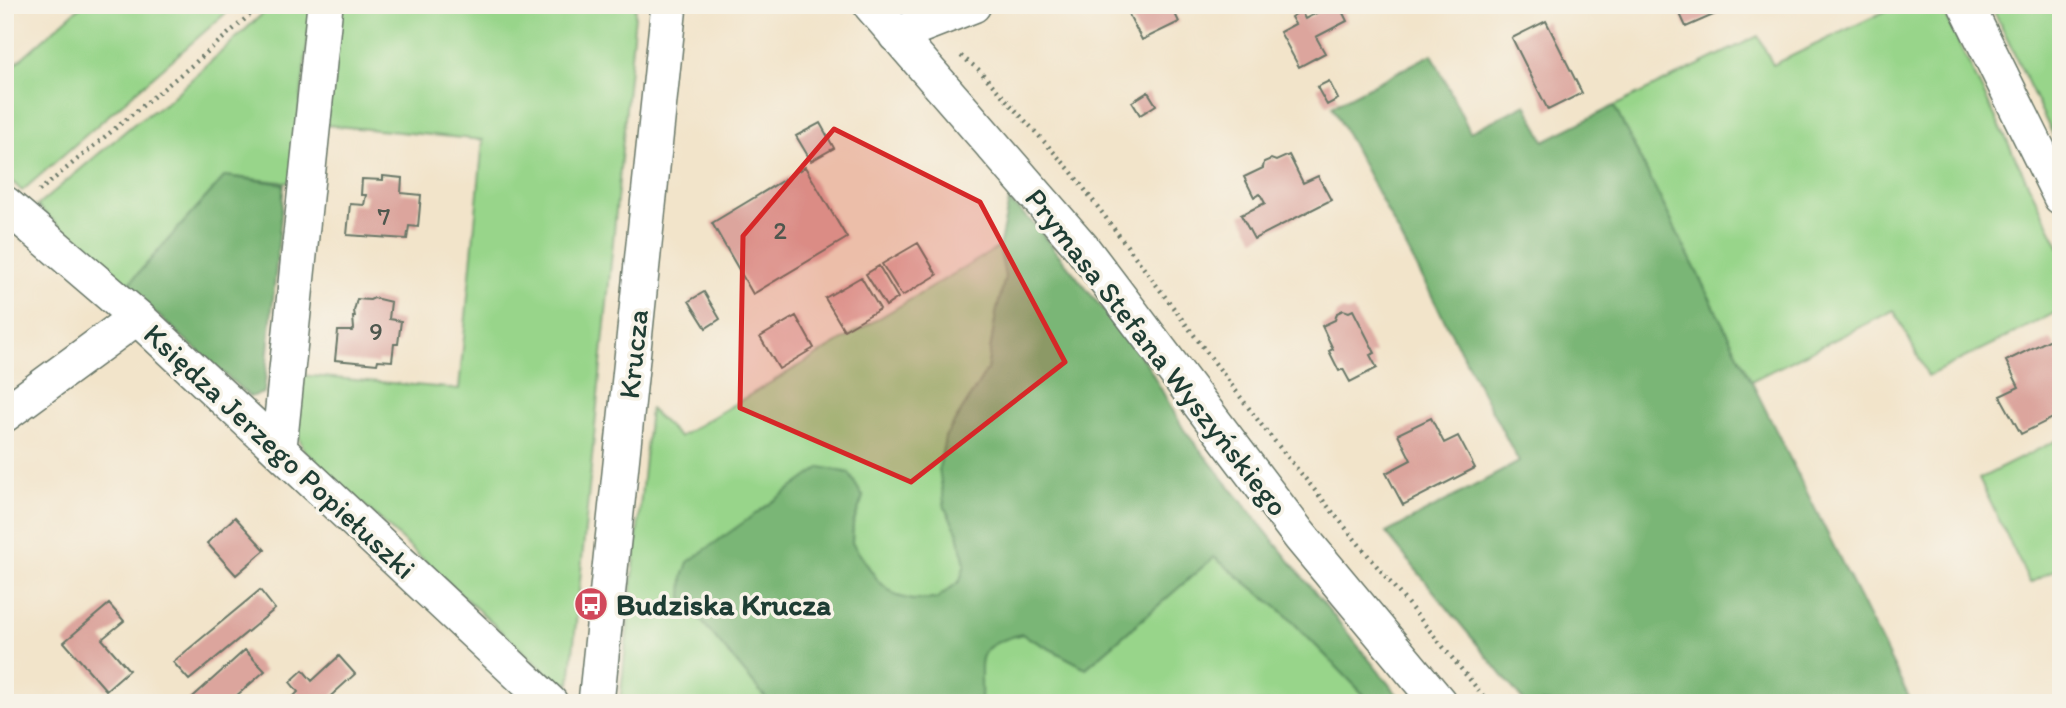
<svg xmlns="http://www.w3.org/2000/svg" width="2066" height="708" font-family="Itim,sans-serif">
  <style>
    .green { fill: #98d58a; stroke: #5c895f; stroke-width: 2 }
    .forest { fill: #7ab676; stroke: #4c7a55; stroke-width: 2 }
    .building { fill: #dca59d }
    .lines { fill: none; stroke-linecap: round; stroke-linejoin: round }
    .minor-casing { stroke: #697768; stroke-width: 38 }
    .path { stroke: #697768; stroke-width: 4.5; stroke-dasharray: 2 5; stroke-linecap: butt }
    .minor { stroke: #fff; stroke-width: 35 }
    .marked { fill: #d62828; fill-opacity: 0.2; stroke: #d62828; stroke-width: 5; stroke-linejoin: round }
    .labels { text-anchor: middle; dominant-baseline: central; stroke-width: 7; stroke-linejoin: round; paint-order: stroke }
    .number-label { font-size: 26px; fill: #4e574e }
    .street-label { font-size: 30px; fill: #1f3d34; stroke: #f7f3e8 }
    .poi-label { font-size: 30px; font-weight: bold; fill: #1f3d34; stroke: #f7f3e8; text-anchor: start }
  </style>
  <rect width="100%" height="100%" fill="#f7f3e8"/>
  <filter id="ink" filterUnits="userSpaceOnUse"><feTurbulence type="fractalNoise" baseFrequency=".0143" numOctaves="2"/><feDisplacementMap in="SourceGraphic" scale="14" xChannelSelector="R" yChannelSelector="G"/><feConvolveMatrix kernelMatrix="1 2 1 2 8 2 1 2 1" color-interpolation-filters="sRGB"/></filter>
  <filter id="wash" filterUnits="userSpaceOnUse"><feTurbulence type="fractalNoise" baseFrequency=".00686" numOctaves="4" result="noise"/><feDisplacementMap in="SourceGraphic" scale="28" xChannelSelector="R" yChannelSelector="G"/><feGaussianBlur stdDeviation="1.57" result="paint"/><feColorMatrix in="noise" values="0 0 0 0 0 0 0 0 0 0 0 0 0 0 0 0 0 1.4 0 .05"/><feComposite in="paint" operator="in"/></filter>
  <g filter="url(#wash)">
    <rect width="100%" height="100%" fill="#f2e4ca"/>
    <path class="green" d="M82,5H235L22,191L5,175V73Z
      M272,5H312L291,183L225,176L126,287L37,206L135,123L167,102Z
      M339,5H636L570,684L552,678L304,450L296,430L300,375L459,389L483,140L326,125Z
      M1898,5H1940L2061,250V310L1928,376L1894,310L1751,381L1614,106L1758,36L1773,65Z
      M1991,5H2061V152Z
      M999,247L1006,277L996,314L987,370L945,437V508L958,533L965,564L960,581L936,599L911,600L897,596L879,582L852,543L853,524L863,496L683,598L770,703H620L650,409L679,437Z
      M2061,438V567L2030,583L1979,479Z
      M1214,557L1284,613L1372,703H981V658L992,642L1022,634L1086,668Z"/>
    <path class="forest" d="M1432,54L1470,132L1526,104L1544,141L1614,106L1912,703H1525L1386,533L1519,462L1332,106Z
      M225,176L284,184L264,393L250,397L126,287Z
      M1009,201L1034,224L1147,364L1184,430L1404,703H1372L1284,613L1214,557L1086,668L1022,634C970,648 983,656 981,703H770L682,598L683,577L688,562L821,467L849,473L863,497L853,524L852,543L879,582L897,596L912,600L936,599L960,581L965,564L958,533L945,508L939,469L945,437L987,370L996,314L1005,277L999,247Z"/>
    <g id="blocks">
      <path class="building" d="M1124,5H1149L1151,9L1159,5H1171L1179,22L1142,40Z
        M1332,5H1339L1347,21L1316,37L1325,53L1299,67L1280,32L1295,24L1291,17L1301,11L1305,19Z
        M1676,5H1736L1686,27Z
        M1546,21L1582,93L1548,110L1512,38Z
        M1329,81L1338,99L1327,105L1317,87Z
        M1148,92L1156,105L1140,115L1132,102Z
        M820,123L834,148L811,161L796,136Z
        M1289,155L1303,183L1318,176L1331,200L1254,239L1241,215L1265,203L1260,194L1254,197L1244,177L1263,168L1264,162L1271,159L1276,161Z
        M805,167L847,238L753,294L712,223Z
        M383,176L402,178L401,193L421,195L418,227L409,226L407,239L347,235L350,204L364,205L366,195H361L362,179L383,180Z
        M918,243L937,275L902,296L882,264Z
        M879,266L898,298L886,306L866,274Z
        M861,277L880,309L844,330L825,298Z
        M704,292L720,319L706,328L689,301Z
        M374,298L391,302L389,319L401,321L398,344H394L392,361L378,360L377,364L335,360L338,331H352L354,329L353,317H355L354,311L357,299L370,300Z
        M1343,310L1349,312L1353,310L1375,353L1370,355L1377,368L1350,382L1343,369L1339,371L1329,351L1333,349L1322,326L1335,320L1337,313Z
        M796,316L814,348L779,369L760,337Z
        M2051,339L2061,358L2057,362L2061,370V414L2021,434L2000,396L2019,387L2006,361Z
        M1431,418L1444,443L1458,436L1475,468L1403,505L1386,473L1411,460L1398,434Z
        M235,517L265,550L236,575L207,543Z
        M260,590L275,609L189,680L173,662Z
        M109,604L124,621L102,639L129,670L106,690L64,642Z
        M245,650L265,671L228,703H186Z
        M339,656L355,674L323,703H287L298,692L290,682L303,670L312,681Z"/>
    </g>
  </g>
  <g filter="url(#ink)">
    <use href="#blocks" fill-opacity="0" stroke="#697768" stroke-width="2"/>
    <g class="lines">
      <g class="minor-casing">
        <path id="minor" d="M871,5L1082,248L1300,536L1439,703
          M1966,5L2061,197
          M896,35L973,5
          M5,204L137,317L550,703
          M5,414L137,317
          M279,447L325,5
          M596,703L669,5"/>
      </g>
      <path class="path" d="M961,56L978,69L1070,170L1263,427L1489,703
        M39,191L197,61L261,5"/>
      <use href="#minor" class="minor"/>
    </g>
  </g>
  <path class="marked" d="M834,129L980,202L1065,362L911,482L740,408L743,236Z"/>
  <defs>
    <g id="bus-disc" transform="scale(1.75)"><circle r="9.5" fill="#d1495b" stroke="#f7f3e8"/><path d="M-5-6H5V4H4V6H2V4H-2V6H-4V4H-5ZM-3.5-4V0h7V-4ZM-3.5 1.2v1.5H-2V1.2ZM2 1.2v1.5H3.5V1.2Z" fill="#fff"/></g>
  </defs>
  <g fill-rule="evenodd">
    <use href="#bus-disc" x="591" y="604"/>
  </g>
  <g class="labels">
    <g class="number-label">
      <text x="384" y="216">7</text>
      <text x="780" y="230">2</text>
      <text x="376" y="331">9</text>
    </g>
    <g class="street-label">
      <text transform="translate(1157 352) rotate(52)">Prymasa Stefana Wyszyńskiego</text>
      <text transform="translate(633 354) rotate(-84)">Krucza</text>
      <text transform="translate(280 451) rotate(43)">Księdza Jerzego Popiełuszki</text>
    </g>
    <g class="poi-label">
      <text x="616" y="604">Budziska Krucza</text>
    </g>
  </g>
  <rect width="2066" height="708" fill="none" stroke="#f7f3e8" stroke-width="28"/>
</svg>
